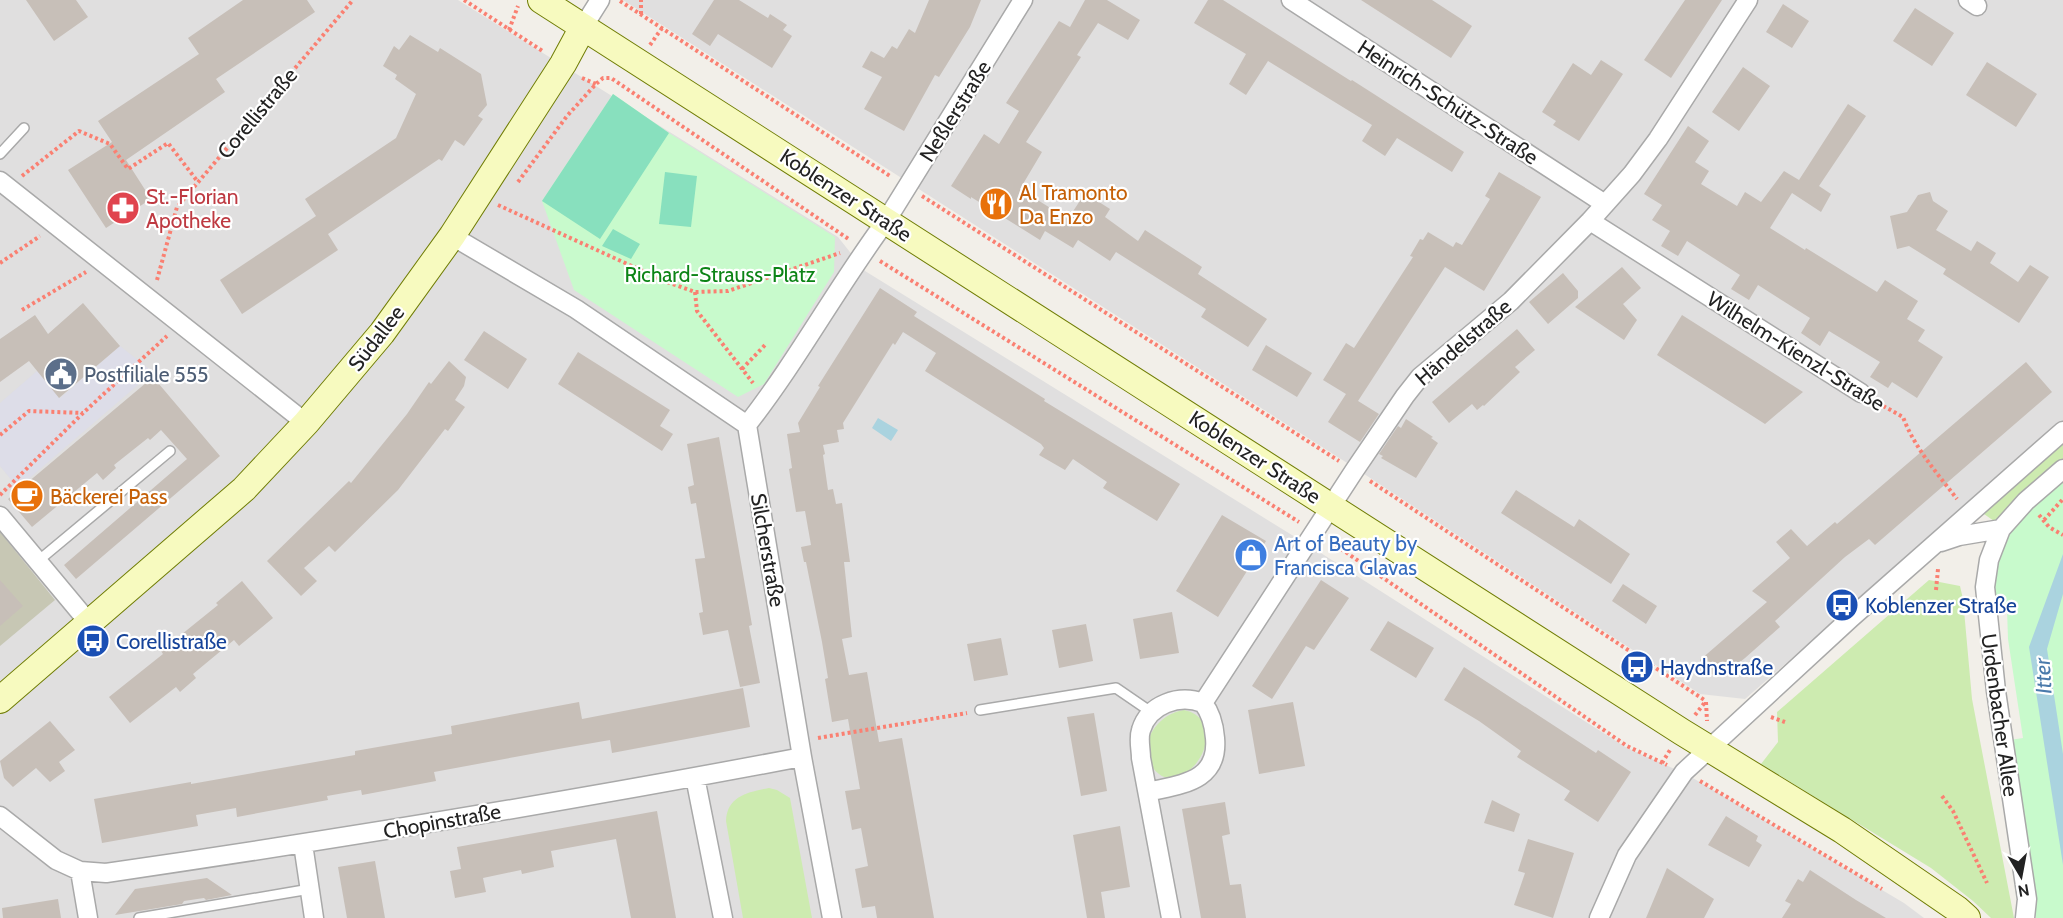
<svg xmlns="http://www.w3.org/2000/svg" width="2063" height="918" font-family="Cabin,sans-serif">
  <style>
    .residential { fill: #e0dfdf }
    .construction { fill: #c7c7b4 }
    .grass { fill: #cdebb0 }
    .park { fill: #c8facc }
    .pitch { fill: #88e0be }
    .parking { fill: #e2e2e2 }
    .plaza { fill: #dddde8 }
    .water { fill: #aad3df }
    .building { fill: #c7bfb8 }
    .lines { fill: none; stroke-linecap: round; stroke-linejoin: round }
    .lane-casing { stroke: #a9a9a9; stroke-width: 12 }
    .street-casing { stroke: #a9a9a9; stroke-width: 21 }
    .secondary-casing { stroke: #707d05; stroke-width: 28 }
    .path { stroke: #fa8072; stroke-width: 4; stroke-dasharray: 3 3; stroke-linecap: butt }
    .lane { stroke: #fff; stroke-width: 9 }
    .street { stroke: #fff; stroke-width: 18 }
    .secondary { stroke: #f7fabf; stroke-width: 26 }
    .labels { text-anchor: middle; dominant-baseline: central; stroke-width: 4.5; stroke-linejoin: round; paint-order: stroke }
    .street-label { font-size: 21px; fill: #222; stroke: #fff }
    .food-label { font-size: 21px; fill: #c56008; stroke: #fff; text-anchor: start }
    .health-label { font-size: 21px; fill: #be3a42; stroke: #fff; text-anchor: start }
    .park-label { font-size: 21px; fill: #0c8416; stroke: #fff }
    .service-label { font-size: 21px; fill: #4e5e75; stroke: #fff; text-anchor: start }
    .shop-label { font-size: 21px; fill: #366cbe; stroke: #fff; text-anchor: start }
    .transit-label { font-size: 21px; fill: #164399; stroke: #fff; text-anchor: start }
    .water-label { font-size: 22px; font-style: italic; fill: #4a7aab; stroke: #fff }
  </style>
  <rect width="100%" height="100%" fill="#f2efe9"/>
  <path class="residential" d="M0,0H458L838,237L865,271L1313,548L1627,748L1686,774L1904,903L1924,918H0Z
    M623,0H2063V422L1745,699L1700,694L1355,468Z"/>
  <path class="construction" d="M0,532L55,600L0,646Z"/>
  <path class="grass" d="M2063,438V462L2003,520L1994,521L1984,514L1986,504Z
    M1929,580L1960,586L1963,599L1972,699L2014,918H1991L1973,901L1931,868L1761,764L1778,742L1777,712Z
    M1184,710C1221,717 1207,769 1177,776C1170,778 1165,779 1159,774C1132,753 1154,714 1184,710Z
    M769,788L777,790L790,798L812,918H743L726,821C727,796 748,792 769,788Z"/>
  <path class="park" d="M613,94L669,133L835,237L834,272L764,384L738,397L574,290L542,201Z
    M2063,475V918H2036L2010,740L2023,738L2008,639L2007,609L1995,596C1995,586 1994,573 1996,563C2005,526 2035,499 2063,475Z"/>
  <path class="pitch" d="M613,94L669,133L600,239L542,201Z
    M665,172L697,176L691,227L659,224Z
    M613,229L640,244L631,259L602,246Z"/>
  <path class="parking" d="M0,466L13,482L1,491L0,490Z"/>
  <path class="plaza" d="M120,346L153,372L18,488L0,466V403L37,371L60,398Z"/>
  <path class="water" d="M878,418L898,430L891,441L872,428Z
    M2063,554V594L2047,649L2063,754V865L2029,647Z"/>
  <path class="building" d="M26,0H76L88,17L54,41Z
    M243,0H307L315,12L216,79L225,92L126,160L151,199L106,228L68,170L112,142L98,121L199,54L188,38Z
    M714,0H739L768,18L770,14L787,25L783,30L792,36L772,68L718,34L710,46L692,34Z
    M929,0H981L970,27L939,77L935,75L904,131L864,109L882,77L862,67L871,51L884,58L892,46L897,49L909,29L915,33Z
    M1085,0H1107L1140,20L1128,40L1098,23L1077,55L1081,57L1026,142L1042,152L1020,189L1068,219L1085,193L1110,209L1105,217L1138,241L1145,230L1202,267L1198,274L1267,319L1248,347L1201,317L1206,309L1116,252L1110,261L1078,240L1073,248L1045,231L1040,240L971,197V199L951,186L984,134L999,144L1019,111L1006,103L1059,21L1070,27Z
    M1208,0H1223L1351,81L1352,80L1377,96L1464,152L1452,172L1397,138L1385,156L1362,141L1372,125L1268,61L1246,95L1229,84L1246,54L1194,23Z
    M1361,0H1432L1472,26L1451,58Z
    M1685,0H1722L1671,78L1644,60Z
    M1783,4L1809,21L1792,48L1766,32Z
    M1915,8L1954,33L1932,66L1893,41Z
    M410,35L438,52L440,48L481,74L487,105L478,116L483,119L464,146L455,140L442,161L439,159L328,234L338,250L242,314L220,280L316,216L305,199L396,138L416,94L395,79L397,75L383,66L394,46L399,50Z
    M1601,60L1623,74L1579,141L1553,125L1556,121L1542,112L1573,63L1591,75Z
    M1987,62L2037,94L2016,127L1966,95Z
    M1743,67L1770,86L1739,131L1712,112Z
    M1848,104L1866,116L1819,186L1831,194L1821,212L1792,193L1770,228L1805,250L1806,248L1877,292L1885,280L1918,301L1907,319L1925,330L1918,341L1943,357L1917,398L1892,382L1888,388L1870,377L1880,362L1829,331L1820,346L1801,333L1810,318L1758,285L1749,300L1731,289L1740,275L1687,241L1678,256L1661,246L1670,231L1652,220L1662,205L1644,194L1688,126L1709,141L1695,162L1709,171L1701,184L1737,206L1745,192L1761,202L1784,171L1799,180Z
    M1499,172L1541,197L1484,291L1445,267L1358,401L1350,396L1379,414L1360,442L1328,422L1346,394L1323,380L1346,343L1354,348L1413,257L1410,256L1420,239L1423,240L1428,232L1453,247L1456,242L1462,245L1490,199L1485,196Z
    M1930,192L1933,201L1948,211L1936,230L1971,251L1977,241L1996,253L1990,263L2018,282L2030,265L2049,277L2019,323L1943,274L1946,269L1909,246L1897,249L1890,216L1907,212L1918,195Z
    M1622,267L1641,288L1623,304L1637,320L1624,340L1575,307Z
    M1563,273L1578,291V298L1548,324L1529,302Z
    M880,288L917,312L914,316L1045,399L1044,401L1180,484L1157,521L1103,488L1107,482L1073,459L1065,470L1039,455L1044,448L1041,444L925,371L936,353L903,332L895,345L893,343L843,423L844,429L837,430L839,442L823,445L825,454L823,455L828,490L833,489L836,504L842,503L850,562H844L852,637L842,639L849,675L867,672L879,742L902,738L934,918H877L875,906L862,908L855,869L868,866L861,828L852,830L845,791L860,789L848,719L832,722L825,679L828,678L822,642L806,562H804L801,547L811,545L805,511L796,512L789,469L792,468L787,434L800,432L798,423L820,387L818,386Z
    M83,303L120,346L59,398L29,361L0,382V339L35,315L48,334Z
    M1682,315L1753,360L1803,392L1765,424L1657,355Z
    M1517,329L1535,350L1515,367L1520,372L1484,406L1483,405L1477,410L1472,404L1449,423L1432,402Z
    M484,331L527,359L508,389L464,360Z
    M1266,345L1312,373L1297,397L1252,370Z
    M578,352L670,410L660,426L673,434L662,451L558,384Z
    M449,361L466,377L464,386L455,400L465,407L448,431L445,429L398,490L335,552L329,546L304,568L317,581L301,596L267,561L349,481L351,483L407,414L429,382L431,384Z
    M2026,362L2052,392L1875,545L1869,539L1845,557L1775,621L1780,627L1745,658L1724,675L1719,669L1712,675L1700,660L1767,602L1752,591L1790,558L1776,542L1791,529L1807,546L1835,522L1837,524Z
    M153,377L220,456L76,579L64,565L187,459L161,430L150,440L148,438L114,465L116,468L103,480L97,473L32,527L8,499Z
    M1406,419L1433,437L1431,438L1438,443L1416,478L1381,458L1383,456L1379,454L1398,426L1401,428Z
    M719,437L752,625L749,626L760,683L740,687L728,630L703,635L699,613L703,612L695,559L705,558L696,503L691,504L688,487L694,485L687,444Z
    M1516,490L1574,527L1579,519L1630,554L1611,584L1501,513Z
    M1222,515L1266,541L1218,617L1176,591Z
    M0,580L23,606L0,626Z
    M1321,580L1349,598L1314,650L1306,646L1272,699L1252,686Z
    M242,581L273,618L239,646L234,640L193,674L196,678L180,692L176,687L130,723L109,697L163,654L161,651L218,605L216,603Z
    M1623,584L1657,606L1646,624L1612,601Z
    M1172,612L1179,653L1140,659L1133,619Z
    M1388,621L1434,648L1416,678L1370,650Z
    M1086,624L1093,661L1059,668L1052,630Z
    M1001,638L1008,675L974,681L967,644Z
    M1464,667L1596,753L1598,750L1631,772L1598,822L1564,800L1570,791L1517,757L1521,751L1479,721L1444,700Z
    M743,688L750,727L612,753L610,740L564,748L434,772L436,781L394,789L362,795L361,790L327,796L328,800L237,817L236,808L196,815L198,826L102,843L94,799L191,782V784L355,755V751L452,734L451,726L579,702L582,719Z
    M1293,702L1305,766L1259,774L1248,710Z
    M1094,713L1107,791L1081,796L1067,717Z
    M50,721L75,750L59,762L65,771L50,782L36,768L13,787L4,778L0,761Z
    M1492,800L1520,814L1514,832L1484,823Z
    M1225,802L1230,834L1222,836L1230,885L1241,884L1246,918H1201L1182,809Z
    M657,811L676,918H631L616,839L551,851L554,867L522,874L521,870L483,878L486,892L455,898L450,871L461,869L457,847Z
    M1726,816L1758,836L1756,841L1762,845L1749,867L1708,845Z
    M1120,826L1130,887L1101,892L1105,918H1087L1073,835Z
    M1528,839L1574,853L1553,918L1514,905L1525,873L1518,871Z
    M375,861L385,918H347L338,867Z
    M1667,868L1714,899L1704,918H1646Z
    M1810,870L1856,900L1886,918H1782L1791,904L1785,901L1798,879L1803,882Z
    M207,878L232,895L206,900L204,898L184,901L182,904L115,915L135,889Z
    M58,899L61,918H3L2,908Z"/>
  <g class="lines">
    <g class="lane-casing">
      <path id="lane" d="M0,154L24,128
        M38,561L170,451
        M980,710L1116,688L1151,712
        M139,918L310,889"/>
    </g>
    <g class="street-casing">
      <path id="street" d="M1291,0L1605,204
        M1968,0L1977,6
        M583,27L600,0
        M0,181L306,423
        M1590,221L1861,393
        M452,236L576,309L747,425
        M0,516L90,624
        M1941,542L1959,536L2001,529
        M1203,703L1354,471L1405,396L1420,377L1511,301L1590,221L1632,174L1658,139L1748,0
        M695,777L723,918
        M1148,792C1181,784 1219,782 1215,738C1214,725 1211,713 1203,703C1179,694 1149,704 1141,730C1138,739 1141,749 1141,758L1171,918
        M0,816L56,860L80,871L106,873C339,839 571,801 802,757
        M303,844L314,918
        M80,871L88,918
        M832,918L802,757L747,425C798,360 837,287 886,221L1023,0
        M1599,918L1627,855L1684,772L1851,618L2063,431
        M2025,918L2027,899L1996,691L1985,587L1989,560L2001,529L2026,501L2063,469"/>
    </g>
    <g class="secondary-casing">
      <path id="secondary" d="M541,0L1682,732L1842,830L1957,909L1967,918
        M0,700L244,489L306,423L382,333L452,236L563,64L583,27"/>
    </g>
    <path class="path" d="M464,0L544,52
      M620,1L890,176
      M641,14V0
      M509,30L518,6
      M650,45L662,28
      M582,78L596,84
      M22,176L79,131L110,144L128,169L168,143L198,182
      M518,182L567,116L596,84L603,78H611L850,240
      M922,196L1339,461
      M498,205L667,282L695,292L728,291L840,253
      M880,261L1299,522
      M0,263L40,236
      M157,280L177,207L353,0
      M695,292L697,311L753,383
      M22,310L86,272
      M742,369L766,344
      M1878,403L1903,417C1914,447 1937,473 1957,499
      M0,435L29,411L83,413
      M1370,481L1706,701
      M0,495L83,413L167,336
      M2039,515L2049,527L2063,535
      M2044,520L2063,499
      M1331,542L1627,746L1667,765
      M1936,590L1938,569L1937,567
      M1706,702L1707,721
      M1695,715L1706,701
      M1771,717L1785,722
      M818,738L967,713
      M1662,763L1670,750
      M1700,781L1882,889
      M1942,796L1953,811L1987,883"/>
    <use href="#lane" class="lane"/>
    <use href="#street" class="street"/>
    <use href="#secondary" class="secondary"/>
  </g>
  <defs>
    <g id="restaurant-disc" transform="scale(1.725)"><circle r="9.5" fill="#e8710a" stroke="#fff"/><path d="M-5-6h1v4h1v-4h1v4h1v-4h1v5L-1.5 .5V6h-2V.5L-5-1ZM5-6V6H3V1.5H1.5Q1.5-4 5-6Z" fill="#fff"/></g>
    <g id="pharmacy-disc" transform="scale(1.725)"><circle r="9.5" fill="#e0444e" stroke="#fff"/><path d="M-2-6h4v4h4v4h-4v4h-4v-4h-4v-4h4Z" fill="#fff"/></g>
    <g id="civic-disc" transform="scale(1.725)"><circle r="9.5" fill="#5c6f8a" stroke="#fff"/><path d="M-.6-6.5H3V-4.5H.6V-3L4-1V1h2V6H-6V1h2V-1L-.6-3ZM-1.2 2.5V6h2.4V2.5Z" fill="#fff"/></g>
    <g id="cafe-disc" transform="scale(1.725)"><circle r="9.5" fill="#e8710a" stroke="#fff"/><path d="M-5.5-4.5H6V0H3Q3 3.5 0 3.5H-2.5Q-5.5 3.5-5.5 0ZM3-3.2v2h1.7v-2ZM-6 4.5H4V6H-6Z" fill="#fff"/></g>
    <g id="shop-disc" transform="scale(1.725)"><circle r="9.5" fill="#3f7fe0" stroke="#fff"/><path d="M-5-2.5h2.3a2.7 3.5 0 0 1 5.4 0H5L5.5 6h-11ZM-1.5-2.5h3a1.5 2.3 0 0 0-3 0Z" fill="#fff"/></g>
    <g id="bus-disc" transform="scale(1.725)"><circle r="9.5" fill="#1a4fb4" stroke="#fff"/><path d="M-5-6H5V4H4V6H2V4H-2V6H-4V4H-5ZM-3.5-4V0h7V-4ZM-3.5 1.2v1.5H-2V1.2ZM2 1.2v1.5H3.5V1.2Z" fill="#fff"/></g>
  </defs>
  <g fill-rule="evenodd">
    <use href="#restaurant-disc" x="996" y="204"/>
    <use href="#pharmacy-disc" x="123" y="208"/>
    <use href="#civic-disc" x="61" y="374"/>
    <use href="#cafe-disc" x="27" y="496"/>
    <use href="#shop-disc" x="1251" y="555"/>
    <use href="#bus-disc" x="1842" y="605"/>
    <use href="#bus-disc" x="93" y="641"/>
    <use href="#bus-disc" x="1637" y="667"/>
  </g>
  <g class="labels">
    <g class="street-label">
      <text transform="translate(1448 102) rotate(33)">Heinrich-Schütz-Straße</text>
      <text transform="translate(955 111) rotate(-58)">Neßlerstraße</text>
      <text transform="translate(257 113) rotate(-50)">Corellistraße</text>
      <text transform="translate(846 195) rotate(33)">Koblenzer Straße</text>
      <text transform="translate(376 338) rotate(-52)">Südallee</text>
      <text transform="translate(1463 342) rotate(-41)">Händelstraße</text>
      <text transform="translate(1796 351) rotate(32)">Wilhelm-Kienzl-Straße</text>
      <text transform="translate(1255 457) rotate(33)">Koblenzer Straße</text>
      <text transform="translate(768 550) rotate(80)">Silcherstraße</text>
      <text transform="translate(2000 715) rotate(82)">Urdenbacher Allee</text>
      <text transform="translate(442 821) rotate(-10)">Chopinstraße</text>
    </g>
    <g class="food-label">
      <text x="1019" y="192">Al Tramonto<tspan x="1019" dy="24">Da Enzo</tspan></text>
      <text x="50" y="496">Bäckerei Pass</text>
    </g>
    <g class="health-label">
      <text x="146" y="196">St.-Florian<tspan x="146" dy="24">Apotheke</tspan></text>
    </g>
    <g class="park-label">
      <text x="720" y="274">Richard-Strauss-Platz</text>
    </g>
    <g class="service-label">
      <text x="84" y="374">Postfiliale 555</text>
    </g>
    <g class="shop-label">
      <text x="1274" y="543">Art of Beauty by<tspan x="1274" dy="24">Francisca Glavas</tspan></text>
    </g>
    <g class="transit-label">
      <text x="1865" y="605">Koblenzer Straße</text>
      <text x="116" y="641">Corellistraße</text>
      <text x="1660" y="667">Haydnstraße</text>
    </g>
    <g class="water-label">
      <text transform="translate(2043 676) rotate(-93)">Itter</text>
    </g>
  </g>
  <g transform="translate(2021 876) rotate(170)" stroke="#ffffff" stroke-width="4.5" paint-order="stroke">
  <path d="M0-4.5L10 22L0 15L-10 22Z" fill="#222222"/>
  <text y="-9" font-size="16" font-weight="bold" text-anchor="middle" fill="#222222">N</text>
  </g>
</svg>
